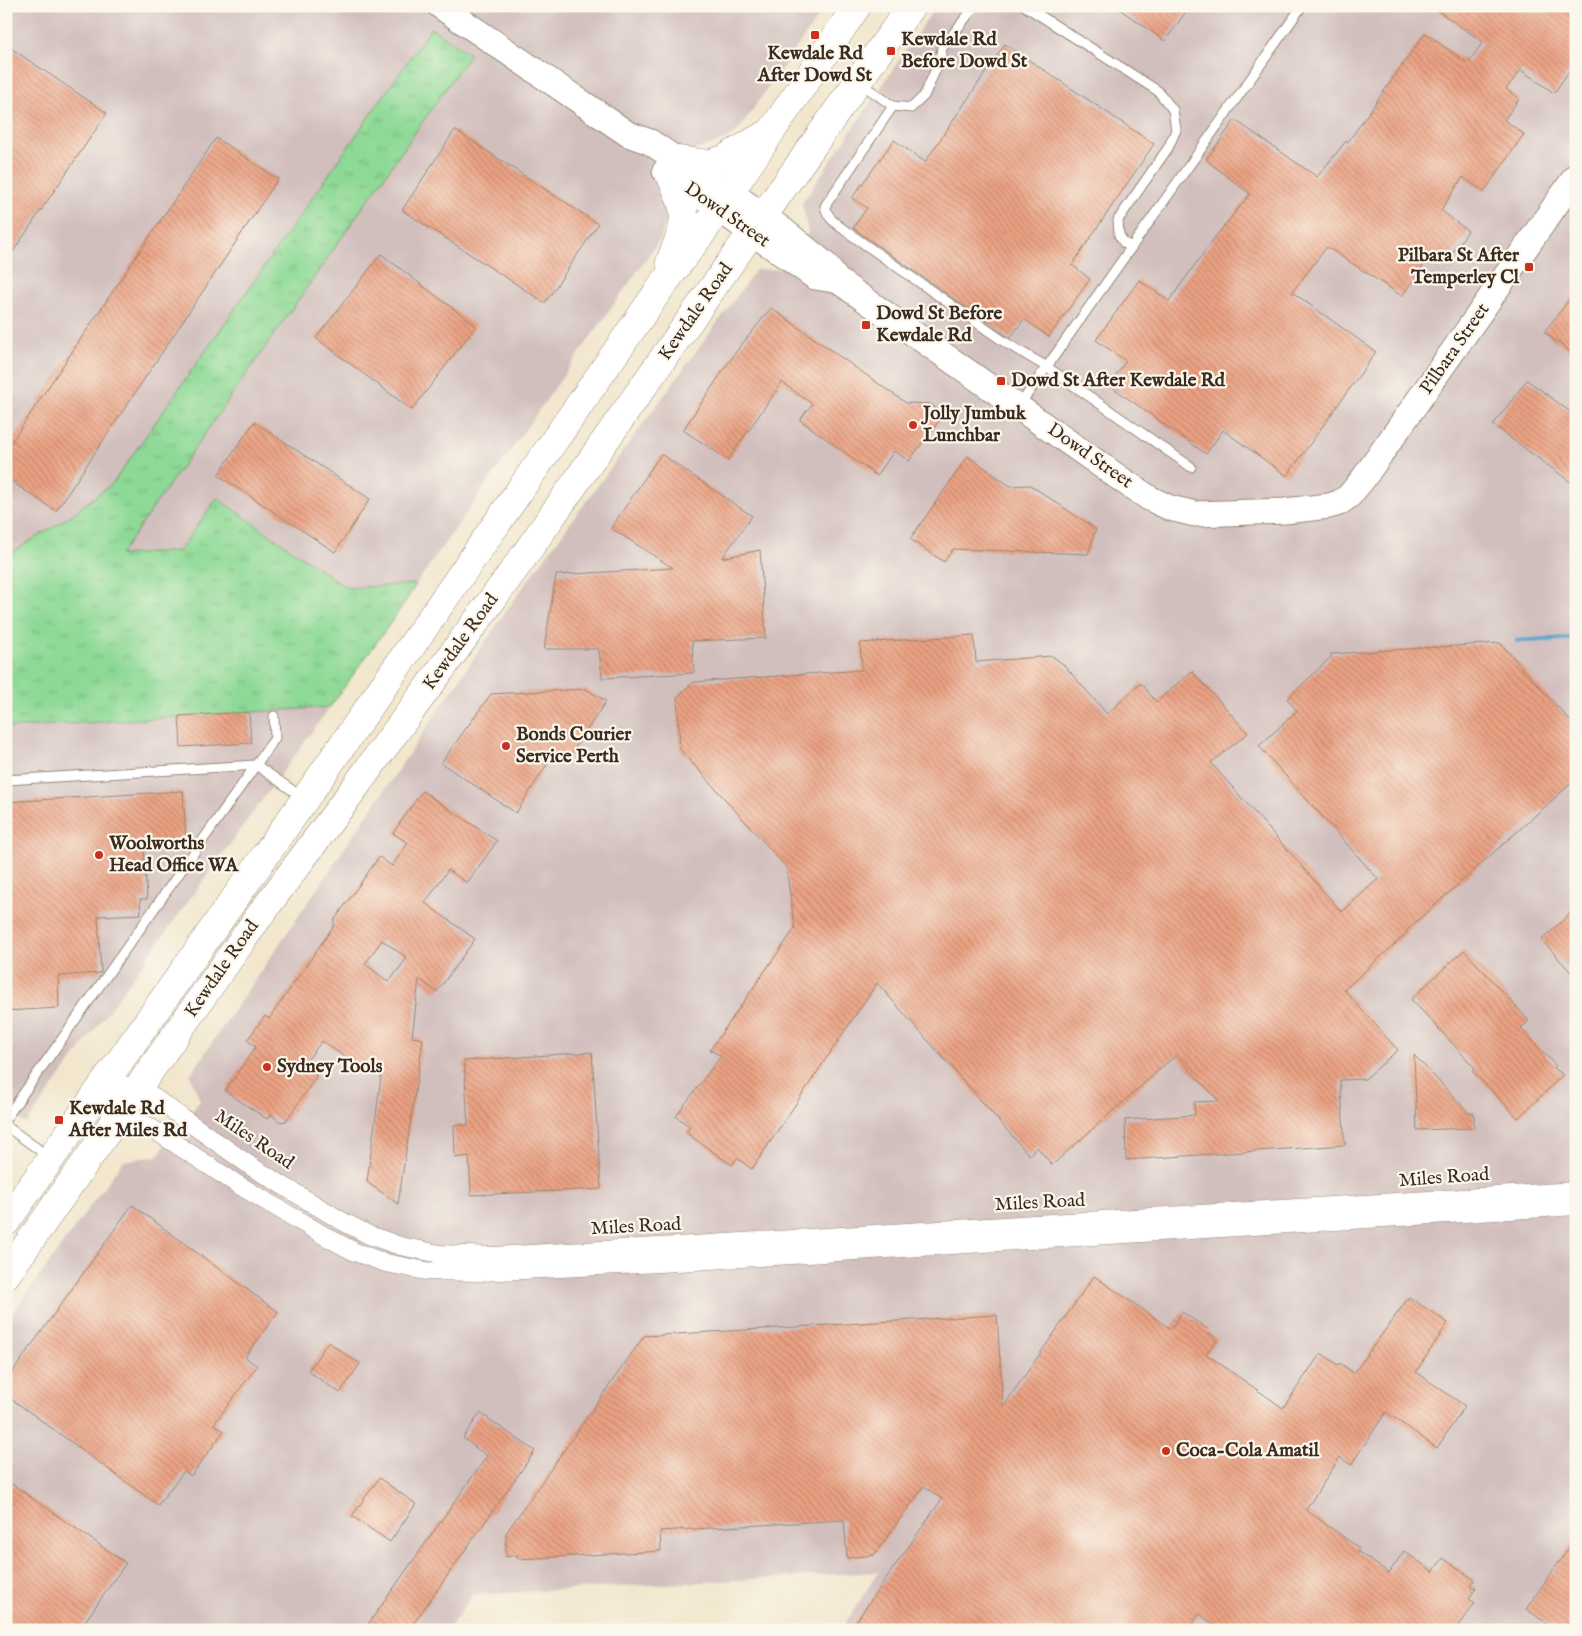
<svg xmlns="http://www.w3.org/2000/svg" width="1582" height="1636" font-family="'IM FELL English',serif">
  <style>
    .industrial { fill: #d1bfbd }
    .grass { fill: url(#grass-tufts); stroke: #64825a }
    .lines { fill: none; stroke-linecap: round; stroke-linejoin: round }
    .stream { stroke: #50a3cc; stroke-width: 4.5 }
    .building { fill: url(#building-back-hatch); fill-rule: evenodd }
    .lane-casing { stroke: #968876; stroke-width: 11 }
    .street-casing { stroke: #968876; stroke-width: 19 }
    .secondary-casing { stroke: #968876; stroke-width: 27 }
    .primary-casing { stroke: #968876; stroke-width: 29 }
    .lane { stroke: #fff; stroke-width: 9 }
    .street { stroke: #fff; stroke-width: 18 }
    .secondary { stroke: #fff; stroke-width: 25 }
    .primary { stroke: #fff; stroke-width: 28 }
    .poi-dot { fill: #c8321e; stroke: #fbf7ec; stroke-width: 2 }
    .labels { text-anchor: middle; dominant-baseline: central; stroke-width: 4.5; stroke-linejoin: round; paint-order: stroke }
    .poi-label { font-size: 19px; font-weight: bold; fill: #3b2a1e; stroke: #fbf7ec; text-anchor: start }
    .street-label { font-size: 19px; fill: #3b2a1e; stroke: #fbf7ec }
  </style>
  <defs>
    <pattern id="grass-tufts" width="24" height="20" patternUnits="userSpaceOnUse" patternTransform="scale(1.25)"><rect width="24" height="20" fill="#8dd995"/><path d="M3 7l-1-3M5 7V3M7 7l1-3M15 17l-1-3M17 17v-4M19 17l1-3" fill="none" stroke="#7bba80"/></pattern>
    <pattern id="building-back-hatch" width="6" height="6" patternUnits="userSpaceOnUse" patternTransform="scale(1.25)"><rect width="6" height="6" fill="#eba283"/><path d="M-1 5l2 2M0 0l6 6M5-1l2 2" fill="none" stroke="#c0846b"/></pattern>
  </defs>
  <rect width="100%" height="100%" fill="#fbf7ec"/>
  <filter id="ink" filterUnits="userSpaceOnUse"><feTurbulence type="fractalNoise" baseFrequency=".02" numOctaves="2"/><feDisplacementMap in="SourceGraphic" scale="10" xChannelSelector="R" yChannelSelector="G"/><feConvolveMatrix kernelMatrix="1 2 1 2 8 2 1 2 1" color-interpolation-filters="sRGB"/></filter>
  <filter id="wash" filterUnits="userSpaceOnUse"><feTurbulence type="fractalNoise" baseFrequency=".0096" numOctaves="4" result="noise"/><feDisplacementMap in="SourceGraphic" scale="20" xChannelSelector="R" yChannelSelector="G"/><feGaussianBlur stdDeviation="1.12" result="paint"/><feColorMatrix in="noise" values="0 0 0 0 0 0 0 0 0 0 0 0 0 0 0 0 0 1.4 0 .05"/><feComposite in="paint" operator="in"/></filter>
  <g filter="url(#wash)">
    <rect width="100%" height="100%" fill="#f2e7cd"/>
    <path class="industrial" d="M6,6H826L736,133L725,140L693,151L664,194L667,218L661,238L416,584L347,588L218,498L179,551L120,555L470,54L431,28L113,483L66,519L6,556Z
      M936,6H1576V1630H841L878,1572L473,1595L448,1630H6V1322L123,1161L157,1156L200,1101L190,1075L513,601L756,270L780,269L808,233L802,203Z
      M330,707L26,1124L6,1111V728Z"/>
    <path class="grass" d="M431,28L470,54L120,555L179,551L217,498L347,588L416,584L402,607L330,707L6,728V556L66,519L113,483Z"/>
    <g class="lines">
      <path class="stream" d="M1517,641L1576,638"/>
    </g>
    <g id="blocks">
      <path class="building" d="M1115,6H1190L1165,41Z
        M1431,6H1576V61L1554,93L1521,70L1506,89L1519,99L1504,120L1524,134L1484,192L1463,177L1441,210L1468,231L1447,261L1433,252L1402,296L1327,247L1292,292L1376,352L1287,476L1223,430L1206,454L1109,385L1126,361L1096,340L1139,280L1169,301L1215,237L1250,194L1206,160L1235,120L1317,177L1346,141L1348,142L1425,33L1468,63L1483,42Z
        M1005,44L1154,144L1072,265L1090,279L1049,337L1024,319L1010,338L853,228L867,208L852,198L894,140L925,162Z
        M6,45L107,113L6,262Z
        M455,130L598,224L545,303L402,210Z
        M216,138L278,179L56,511L6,478V450Z
        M381,254L476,326L412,410L316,338Z
        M1576,291V356L1544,332Z
        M771,308L906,403L930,404L944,414L909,461L894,451L877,476L800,420L812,404L782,382L728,460L683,430L735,353Z
        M1527,380L1576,416V486L1493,425Z
        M254,422L370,499L335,552L218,475Z
        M661,454L752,516L722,558L760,550L766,638L692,641L694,673L602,678L599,649H544L556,575L673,568L611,528Z
        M968,456L1010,486L1030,485L1096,529L1088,554L953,549L944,562L910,539Z
        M974,635L976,662L1052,656L1063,664L1107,714L1141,683L1156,702L1192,671L1248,733L1211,763L1342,912L1378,879L1259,746L1297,711L1287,699L1331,657V654L1500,643L1576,727V779L1406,931L1407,933L1344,990L1398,1050L1365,1079L1340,1080L1345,1145L1126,1160L1125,1120L1195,1115L1194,1102L1219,1101L1176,1055L1052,1165L1037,1147L1029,1155L877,983L752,1169L737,1158L732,1165L686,1133L690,1127L676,1116L721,1056L710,1050L795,928L786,867L680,749L677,697L694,682L862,670L860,643Z
        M586,689L606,701L571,754L553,755L516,813L441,763L491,694Z
        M249,712L251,743L181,747L179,716Z
        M183,791L186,842H180L181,846L144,849L147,899H140L141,914L98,916L101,973L58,976L59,1008L6,1011V960H8L6,914V802Z
        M422,791L497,841L467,883L448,870L425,903L475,939L437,992L419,979L412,1037L423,1039L398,1204L367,1182L382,1070L360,1067L322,1041L305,1063L315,1070L316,1077L286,1121L280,1122L271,1114L267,1119L225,1091L256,1046L247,1040L265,1016L269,1019L335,924L333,922L379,857L392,866L408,843L393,833ZM382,940L407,958L389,982L365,964Z
        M1576,908V978L1542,940Z
        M1464,950L1529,1021L1521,1028L1556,1066L1554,1068L1563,1075L1518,1118L1472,1071L1475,1068L1411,999Z
        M592,1052L601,1189L471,1195L469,1156L455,1158L454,1125H468L464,1061Z
        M1414,1055L1469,1113H1474V1128L1417,1130Z
        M132,1205L278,1312L245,1357L257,1366L214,1424L224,1431L191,1476L184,1471L158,1505L6,1395V1381Z
        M1094,1276L1171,1329L1182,1312L1209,1330L1207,1332L1218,1339L1206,1354L1283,1408L1321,1353L1338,1365L1340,1363L1354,1373L1409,1297L1448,1323L1416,1372L1465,1406L1437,1448L1386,1412L1351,1465L1340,1457L1306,1510L1359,1548L1357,1551L1389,1573L1404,1551L1433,1572L1443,1558L1475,1580L1471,1585L1476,1588L1469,1599L1475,1603L1456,1630H1221L1199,1614L1188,1630H850L942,1499L924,1486L874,1555L847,1558L844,1520L660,1531L661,1551L518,1559L517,1555L506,1557V1533L644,1336L997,1315L1003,1407Z
        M328,1342L360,1364L340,1393L308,1371Z
        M480,1413L535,1451L409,1630H364L487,1456L463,1438Z
        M379,1478L416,1504L390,1542L352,1516Z
        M6,1480L126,1563L79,1630H6Z
        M1576,1538V1630H1557L1526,1609Z"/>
    </g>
  </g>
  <g filter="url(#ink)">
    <use href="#blocks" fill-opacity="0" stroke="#968876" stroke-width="1"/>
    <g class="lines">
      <g class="lane-casing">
        <path id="lane" d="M1025,6L1158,91L1173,110L1176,130L1168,148L1118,220L1119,235L1124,243L1132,247
          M860,83L893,106L825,206C827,219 839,226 850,234L1006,343L1047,367L1191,467
          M893,106L911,108L924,96L940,60L942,48L975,6
          M1019,406L1302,6
          M6,780L256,765L302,797
          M6,1118L275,738L274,716
          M6,1126L49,1157"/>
      </g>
      <g class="street-casing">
        <path id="street" d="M104,1083L122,1109L237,1184L325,1236L355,1252L386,1263L426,1271L480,1272L679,1262L1576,1206
          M104,1083L139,1087L252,1167L340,1220L369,1235L400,1246L440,1254L494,1256L693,1245L1576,1191"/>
      </g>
      <g class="secondary-casing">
        <path id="secondary" d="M440,6L628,134L650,142L677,160L716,182L784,231L825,264L837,280L1125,482L1149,498L1170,508L1195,514L1285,511L1329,506L1339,503L1349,496L1363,479L1576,176
          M665,171L815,277L834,280"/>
      </g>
      <g class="primary-casing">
        <path id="primary" d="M677,160L708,164L724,159L763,136
          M670,174C675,187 684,202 684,216C684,232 675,247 670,262
          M6,1222L305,799L664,283L704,230L857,6
          M6,1275L260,915L342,805L519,563L911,6"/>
      </g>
      <use href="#lane" class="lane"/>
      <use href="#street" class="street"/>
      <use href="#secondary" class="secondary"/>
      <use href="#primary" class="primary"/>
    </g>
  </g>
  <g class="poi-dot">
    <rect x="810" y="30" width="10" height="10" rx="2.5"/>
    <rect x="886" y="46" width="10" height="10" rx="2.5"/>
    <rect x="1524" y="262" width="10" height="10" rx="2.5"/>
    <rect x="861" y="320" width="10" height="10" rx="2.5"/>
    <rect x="996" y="376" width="10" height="10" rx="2.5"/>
    <circle cx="913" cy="425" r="5"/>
    <circle cx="506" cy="746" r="5"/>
    <circle cx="99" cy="855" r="5"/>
    <circle cx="267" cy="1067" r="5"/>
    <rect x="54" y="1115" width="10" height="10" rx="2.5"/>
    <circle cx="1166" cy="1451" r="5"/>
  </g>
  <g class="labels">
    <g class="poi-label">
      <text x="901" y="40">Kewdale Rd<tspan x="901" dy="22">Before Dowd St</tspan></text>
      <text x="815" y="54" text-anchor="middle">Kewdale Rd<tspan x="815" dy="22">After Dowd St</tspan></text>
      <text x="1519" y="256" text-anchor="end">Pilbara St After<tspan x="1519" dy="22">Temperley Cl</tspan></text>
      <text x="876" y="314">Dowd St Before<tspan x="876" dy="22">Kewdale Rd</tspan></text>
      <text x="1011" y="381">Dowd St After Kewdale Rd</text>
      <text x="923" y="414">Jolly Jumbuk<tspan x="923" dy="22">Lunchbar</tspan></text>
      <text x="516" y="735">Bonds Courier<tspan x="516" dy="22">Service Perth</tspan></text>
      <text x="109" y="844">Woolworths<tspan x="109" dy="22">Head Office WA</tspan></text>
      <text x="277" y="1067">Sydney Tools</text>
      <text x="69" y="1109">Kewdale Rd<tspan x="69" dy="22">After Miles Rd</tspan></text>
      <text x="1176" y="1451">Coca-Cola Amatil</text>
    </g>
    <g class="street-label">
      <text transform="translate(727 215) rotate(35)">Dowd Street</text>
      <text transform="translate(696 312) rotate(-55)">Kewdale Road</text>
      <text transform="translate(1455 349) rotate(-55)">Pilbara Street</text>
      <text transform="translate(1090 456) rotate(35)">Dowd Street</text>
      <text transform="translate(461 642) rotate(-54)">Kewdale Road</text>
      <text transform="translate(222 969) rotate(-55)">Kewdale Road</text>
      <text transform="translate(254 1140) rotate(34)">Miles Road</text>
      <text transform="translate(1444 1178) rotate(-4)">Miles Road</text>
      <text transform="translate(1040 1203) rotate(-3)">Miles Road</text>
      <text transform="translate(636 1227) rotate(-3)">Miles Road</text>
    </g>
  </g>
  <rect width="1582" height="1636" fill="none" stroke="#fbf7ec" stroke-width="25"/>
</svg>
